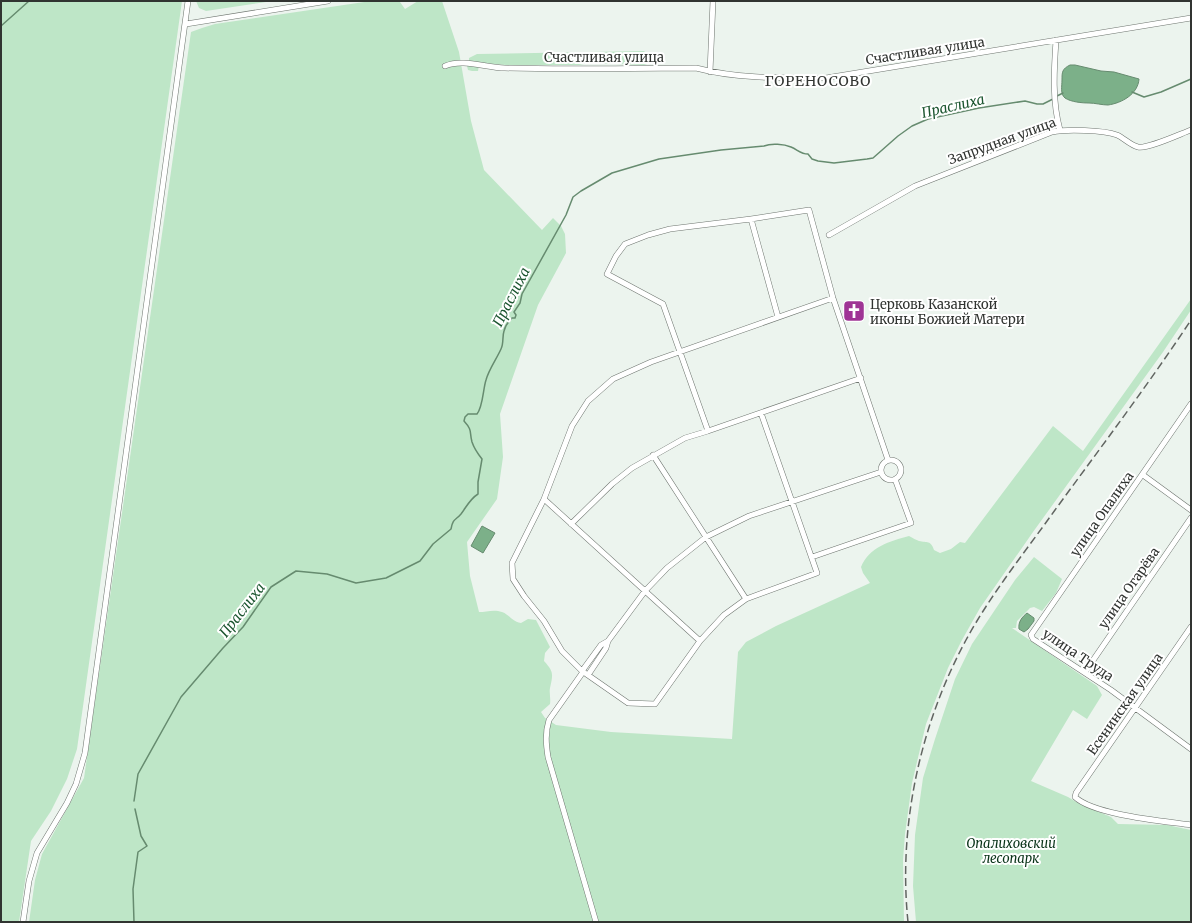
<svg xmlns="http://www.w3.org/2000/svg" width="1192" height="923" font-family="Merriweather,serif">
  <style>
    .green { fill: #bee6c7 }
    .water { fill: #7cb089; stroke: #668b6f }
    .lines { fill: none; stroke-linecap: round; stroke-linejoin: round }
    .stream { stroke: #668b6f; stroke-width: 1.5 }
    .minor-casing { stroke: #6e756f; stroke-width: 6 }
    .minor { stroke: #fff; stroke-width: 5 }
    .rail { stroke: #616561; stroke-width: 1.5; stroke-dasharray: 8 4; stroke-linecap: butt }
    .labels { text-anchor: middle; dominant-baseline: central; stroke-width: 4; stroke-linejoin: round; paint-order: stroke }
    .street-label { font-size: 13px; fill: #313431; stroke: #fff }
    .poi-label { font-size: 13px; fill: #313431; stroke: #fff; text-anchor: start }
    .park-label { font-size: 13px; font-style: italic; fill: #093318; stroke: #fff }
    .neighbourhood-label { font-size: 14px; letter-spacing: 1px; fill: #313431; stroke: #fff }
    .water-label { font-size: 14px; font-style: italic; fill: #1c5630; stroke: #fff }
  </style>
  <rect width="100%" height="100%" fill="#ecf4ee"/>
  <path class="green" d="M1,1H182L77,749L67,779L51,811L31,841L19,922H1Z
    M196,1H273L206,11L199,8Z
    M371,1H398L400,2L405,9L418,1H442L459,52L471,121L484,170L542,230L553,218L561,226L565,234L566,253L538,305L500,414L503,457L497,499L467,542L470,576L479,612C486,612 494,609 502,612C510,615 511,621 521,623L528,619L536,620L550,647L545,653L544,661C554,672 553,674 550,688C549,693 551,699 550,704L541,712L545,718L556,725L611,732L732,739L738,652L746,642L776,626L870,583L863,573L861,567C869,547 890,541 909,536C913,538 916,540 919,541C927,543 931,540 934,550L940,553L951,549L960,542L965,543L1053,426L1083,451L1191,299V310L1163,352L1033,532L980,608L962,640L948,668L926,724L912,783L905,834L903,860L904,922H29L35,880L42,854L84,778L191,32L202,28L215,24Z
    M644,51L646,53L645,59L647,64L644,65L589,63L579,65H506L482,63L479,65L478,71H472L468,70L467,66L469,64V58L477,54Z
    M1034,557L1062,579L1056,593L1042,611L1034,607L1030,608L1017,621L1016,628H1012L1097,686L1102,695L1087,719L1073,710L1031,781L1068,797L1078,803L1111,817L1118,824L1167,825L1191,830V922H916L913,886L915,835L923,778L935,739L955,679L972,644L1015,580Z"/>
  <path class="water" d="M1070,65H1075L1101,71L1114,72L1139,79C1138,94 1122,103 1108,105C1102,105 1095,103 1089,103C1082,103 1071,102 1065,98C1060,94 1062,86 1062,80C1062,72 1062,69 1070,65Z
    M482,526L495,533L483,553L471,546Z
    M1027,613L1034,618V621L1028,629L1024,632L1019,629C1018,622 1022,617 1027,613Z"/>
  <g class="lines">
    <path class="stream" d="M1,26L29,1
      M1132,92L1144,97L1161,92L1191,79
      M1057,96L1063,93
      M134,801L138,774L181,697L223,648L243,627L271,587L296,571L327,574L356,583L386,578L420,561L433,544L451,529C453,518 456,520 461,514C467,506 470,499 478,494V482L482,459C478,454 474,448 472,442C469,431 473,431 464,421L465,417L468,414H477C483,407 483,389 486,380C489,369 496,360 501,349C504,343 502,337 504,331C505,326 509,321 512,318H515L516,315L514,312L520,303L522,294L566,215L573,197L581,191L612,173L659,159L721,150L764,146C771,143 784,144 791,147C798,150 801,154 808,154L812,159L818,161L834,163L867,159L873,158L898,136L912,126L928,119L979,108L1025,101L1037,104H1043L1053,99
      M134,922L133,889L138,852L147,846L141,836L135,809"/>
    <g class="minor-casing">
      <path id="minor" d="M186,24L328,1
        M1056,40C1054,70 1052,101 1060,130
        M445,66C463,58 486,68 505,68C569,70 632,68 696,68C738,79 782,78 826,78L1191,18
        M710,72L713,1
        M751,219L778,317
        M829,235L915,186L1052,132C1066,129 1104,130 1117,135C1124,138 1130,145 1138,147C1148,149 1180,134 1191,130
        M1191,404L1031,635L1033,639L1111,690L1191,749
        M761,413L817,573L746,599L724,615L700,641L655,704L628,703L582,671L562,651L544,621L524,596L513,579L512,563L544,499L572,426L588,401L613,379L651,362L833,298
        M708,431L663,304L607,274L616,256L625,244L648,235L670,229L751,219L809,210L833,298L888,460
        M653,455L746,599
        M881 470a10 10 0 1 1 20 0a10 10 0 1 1-20 0Z
        M1143,475L1191,510
        M544,499L700,641
        M571,524L612,484L632,468L685,438L708,431L861,378
        M812,557L911,523L895,479
        M1191,627L1076,793L1075,797C1094,815 1163,821 1191,825
        M582,671L601,645L608,641
        M583,672L549,720C545,733 546,744 548,757L596,922
        M1085,672L1191,518
        M588,675L606,648L608,641L645,591L667,568L706,537L749,516L881,472
        M23,922L29,881L37,853L67,803L76,784L85,753L188,1"/>
    </g>
    <use href="#minor" class="minor"/>
    <path class="rail" d="M908,922C898,826 920,725 966,640C991,594 1025,552 1055,510C1101,447 1148,385 1191,320"/>
  </g>
  <defs>
    <g id="church-square" transform="scale(1.15)"><rect x="-9" y="-9" width="18" height="18" rx="4" fill="#9f3495" stroke="#fff"/><path d="M-1.2-6h2.4v3.5h3.3v2.4h-3.3V6h-2.4V-.1h-3.3v-2.4h3.3Z" fill="#fff"/></g>
  </defs>
  <g fill-rule="evenodd">
    <use href="#church-square" x="854" y="311"/>
  </g>
  <g class="labels">
    <g class="street-label">
      <text transform="translate(925 51) rotate(-9)">Счастливая улица</text>
      <text x="604" y="57">Счастливая улица</text>
      <text transform="translate(1002 141) rotate(-20)">Запрудная улица</text>
      <text transform="translate(1102 514) rotate(-55)">улица Опалиха</text>
      <text transform="translate(1129 588) rotate(-55)">улица Огарёва</text>
      <text transform="translate(1078 655) rotate(34)">улица Труда</text>
      <text transform="translate(1125 704) rotate(-55)">Есенинская улица</text>
    </g>
    <g class="poi-label">
      <text x="870" y="304">Церковь Казанской<tspan x="870" dy="15">иконы Божией Матери</tspan></text>
    </g>
    <g class="park-label">
      <text x="1011" y="843">Опалиховский<tspan x="1011" dy="15">лесопарк</tspan></text>
    </g>
    <g class="neighbourhood-label">
      <text x="818" y="81">ГОРЕНОСОВО</text>
    </g>
    <g class="water-label">
      <text transform="translate(953 106) rotate(-13)">Праслиха</text>
      <text transform="translate(511 297) rotate(-63)">Праслиха</text>
      <text transform="translate(242 610) rotate(-52)">Праслиха</text>
    </g>
  </g>
  <rect width="1192" height="923" fill="none" stroke="#313431" stroke-width="4"/>
</svg>
